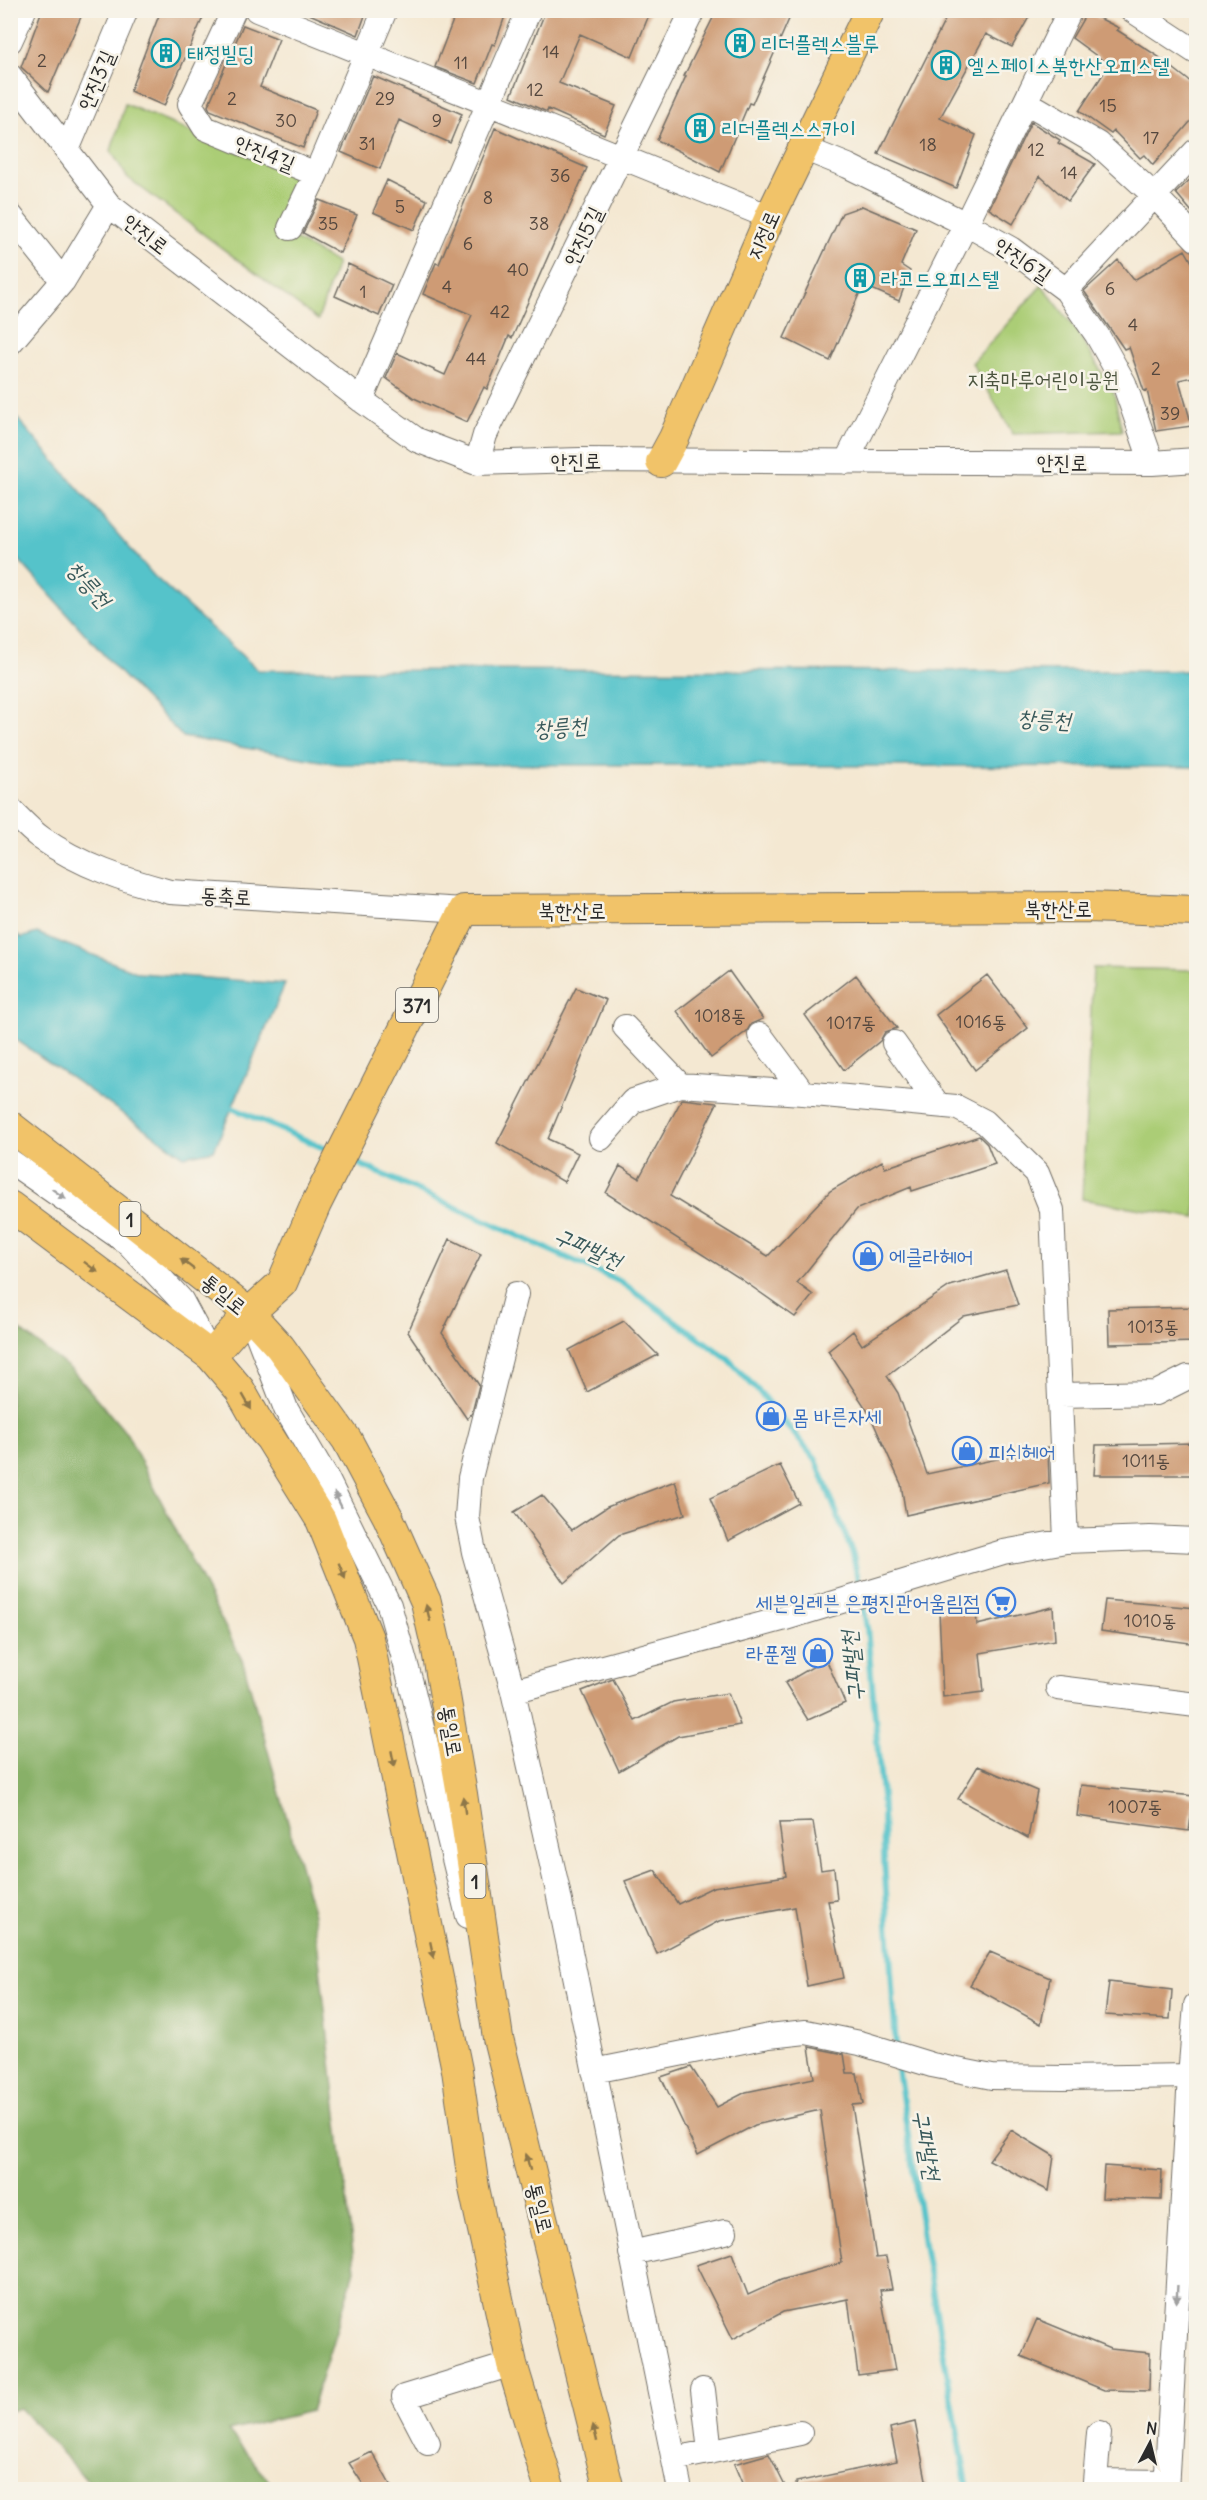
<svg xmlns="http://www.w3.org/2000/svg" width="1207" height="2500" font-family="Delius,'Poor Story',sans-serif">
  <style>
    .green { fill: #abcd76; stroke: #6b7c50; stroke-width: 1.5 }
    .forest { fill: #88b067; stroke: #5a6e49; stroke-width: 1.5 }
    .water { fill: #55c3ca; stroke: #40777a; stroke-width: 1.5 }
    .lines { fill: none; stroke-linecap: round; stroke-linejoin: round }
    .stream { stroke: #55c3ca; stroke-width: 6 }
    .building { fill: #ce9b75 }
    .minor-casing { stroke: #716d65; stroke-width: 26 }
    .major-casing { stroke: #716d65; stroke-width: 32 }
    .minor { stroke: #fff; stroke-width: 24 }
    .major { stroke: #f1c369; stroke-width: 30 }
    .rail { stroke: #2b2b2b; stroke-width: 4.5 }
    .oneway { fill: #a0a0a0 }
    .oneway2 { fill: #8e774a }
    .labels { text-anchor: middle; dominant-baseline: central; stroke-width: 5; stroke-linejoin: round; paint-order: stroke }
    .number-label { font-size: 18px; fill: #54473e }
    .shield { fill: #f7f3e8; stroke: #686764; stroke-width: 1.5 }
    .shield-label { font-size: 20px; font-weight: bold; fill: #2b2b2b }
    .culture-label { font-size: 21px; fill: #0d838f; stroke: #f7f3e8; text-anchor: start }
    .street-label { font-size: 21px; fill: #2b2b2b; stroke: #f7f3e8 }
    .park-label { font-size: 21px; fill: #4b543e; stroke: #f7f3e8 }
    .shop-label { font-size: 21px; fill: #366cbe; stroke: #f7f3e8; text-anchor: start }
    .water-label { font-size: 22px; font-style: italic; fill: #38595b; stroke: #f7f3e8 }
  </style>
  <rect width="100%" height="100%" fill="#f7f3e8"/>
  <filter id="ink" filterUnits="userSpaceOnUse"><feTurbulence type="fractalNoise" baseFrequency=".0167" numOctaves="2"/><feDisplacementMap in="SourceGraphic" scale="12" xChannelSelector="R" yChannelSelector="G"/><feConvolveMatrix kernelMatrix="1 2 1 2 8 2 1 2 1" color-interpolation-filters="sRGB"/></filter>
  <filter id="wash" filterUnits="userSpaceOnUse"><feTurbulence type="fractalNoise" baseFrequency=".008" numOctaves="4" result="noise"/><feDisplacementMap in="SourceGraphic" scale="24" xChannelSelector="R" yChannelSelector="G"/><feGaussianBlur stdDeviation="1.35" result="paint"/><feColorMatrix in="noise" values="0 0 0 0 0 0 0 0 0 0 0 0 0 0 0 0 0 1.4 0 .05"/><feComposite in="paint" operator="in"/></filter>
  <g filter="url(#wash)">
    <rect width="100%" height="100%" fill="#f4e8d2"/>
    <path class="green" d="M125,104L300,178L279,230L337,263L318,320L127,177L111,151Z
      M1042,285L1077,331L1114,393L1122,431L1013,434L972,363Z
      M1093,968L1196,970V1218L1082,1199Z"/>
    <path class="forest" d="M10,1322L73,1371L127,1434L243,1662L314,1915L355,2270L311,2411L228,2431L276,2489H95L20,2408L11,2411Z"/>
    <path class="water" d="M10,410L154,576L258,670L1196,671V767L338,764L183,737L120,673L11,551Z
      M11,929L21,938L37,933L139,973L285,984L214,1150L184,1156L11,1036Z"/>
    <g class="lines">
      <path class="stream" d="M232,1108L333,1152
        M348,1159L621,1282L728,1359L762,1395L816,1460L853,1555L860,1591
        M862,1601L867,1628L883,1808L884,1859L896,2048
        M897,2061L924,2244L968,2490"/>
    </g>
    <g id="blocks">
      <path class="building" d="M42,10H84L70,42H69L48,92L21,67Z
        M161,10H192L204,15L164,106L130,91Z
        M300,10H367L358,35Z
        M457,10H507L495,45L492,44L477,83L435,67Z
        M546,10H651L632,57L580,34L559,83L616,106L604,134L548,109L547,112L511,96Z
        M717,10H793L752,104L749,103L720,172L657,140L686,76H684Z
        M950,10H1033L1012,47L986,34L940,118L976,135L956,188L878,154Z
        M1087,12L1119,28L1117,30L1159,57L1197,87V114L1153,165L1144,155L1140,158L1114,131L1111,134L1079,111L1109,65L1072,38Z
        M243,25L279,39L260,87L316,110L303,148L210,110L208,106Z
        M373,76L462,114L450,143L399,120L380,169L341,152Z
        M1031,122L1060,140L1058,143L1095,164L1068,201L1040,176L1013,224L989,209Z
        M495,128L587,168L512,338L509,336L487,389L484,387L467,422L414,398L386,378L397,353L445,375L472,315L423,294L436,263L439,264Z
        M1197,173V218L1176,193Z
        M387,180L427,200L414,230L373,212Z
        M319,200L357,215L340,253L303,233Z
        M862,206L916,229L901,265L910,271L899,301L863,285L830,361L784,338L842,213Z
        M1185,250L1197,271V376L1179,380L1192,426L1156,431L1147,390L1144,391L1129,347L1124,349L1084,291L1118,260L1134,280Z
        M348,264L392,285L379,316L335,296Z
        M729,971L763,1019L751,1024L747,1031L711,1058L677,1011Z
        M856,975L897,1028L885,1032L880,1041L844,1070L805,1015Z
        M987,975L1028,1028L975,1070L936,1015Z
        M576,988L606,1000L548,1139L578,1153L564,1182L497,1143Z
        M682,1099L717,1103L670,1196L768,1256L830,1191L882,1161L885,1168L979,1136L987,1144L995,1164L912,1191L911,1187L857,1209L797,1283L813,1295L795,1317L738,1277L606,1193L620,1166L639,1178Z
        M450,1239L481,1254L442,1333L479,1385L472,1413L467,1419L408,1332Z
        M1006,1270L1018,1305L964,1316L887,1376L898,1393L927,1474L1048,1448L1049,1483L906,1515L901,1484L869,1413L828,1351L853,1331L862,1345L950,1286Z
        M1197,1307V1342L1109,1344L1108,1309Z
        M624,1321L658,1355L587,1392L569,1350Z
        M1197,1443V1475H1094L1096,1445Z
        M780,1465L799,1503L728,1541L710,1498Z
        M675,1481L685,1514L619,1535L564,1583L514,1512L542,1495L572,1530L607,1507Z
        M1105,1600L1197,1608V1644L1101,1631Z
        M1053,1607L1055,1640L980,1653L984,1692L943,1697L939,1611H976L977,1625Z
        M826,1659L845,1703L808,1720L785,1683Z
        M613,1679L635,1721L673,1702L728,1693L740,1725L678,1736L619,1771L582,1691Z
        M978,1766L1037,1791L1028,1838L958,1799Z
        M1081,1785L1194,1796L1189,1831L1077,1816Z
        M813,1822L821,1870L834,1868L837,1900L828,1901L844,1978L807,1986L795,1907L719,1921L657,1954L625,1881L655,1870L678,1904L713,1887L786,1876L779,1823Z
        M990,1952L1050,1978L1041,2024L970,1985Z
        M1109,1982L1172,1990L1170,2019L1105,2015Z
        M809,2047L844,2054L847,2073H857L863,2104L852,2105L876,2258L886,2257L892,2289L880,2290L895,2370L858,2375L848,2299L783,2312L733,2339L696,2265L732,2253L748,2295L781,2280L842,2263L820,2110L755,2125L698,2155L661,2077L691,2067L717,2107L746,2092L814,2078Z
        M1011,2130L1054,2156L1049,2191L989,2160Z
        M1104,2166L1162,2170L1161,2200L1102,2198Z
        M1037,2319L1110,2349L1150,2353L1149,2391L1104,2390L1021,2356Z
        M915,2422L928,2490H797L796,2482L897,2461L890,2428Z
        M372,2452L393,2490H367L349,2463Z
        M769,2454L787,2490H745L734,2464Z"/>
    </g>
  </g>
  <g filter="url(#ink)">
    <use href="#blocks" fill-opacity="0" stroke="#716d65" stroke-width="1.5"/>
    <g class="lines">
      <g class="minor-casing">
        <path id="minor" d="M234,10L190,104L205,128L316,174L385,10
          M257,10L770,217
          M1132,10L1196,52
          M10,41L24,10
          M10,76L109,205L361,400L417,440L477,463L580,460L1152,463L1196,460
          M1026,102L1098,144L1156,197L1196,239
          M803,148L848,166L966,224L1011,249L1066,290L1097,335L1124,383L1152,463
          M67,150L126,10
          M10,215L63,281
          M290,228L316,174
          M1066,290L1196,151
          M10,343L63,281L109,205
          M361,400L529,10
          M846,462L966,224L1070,10
          M477,463L485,435L693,10
          M10,809C20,819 30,830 41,838C81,866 125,880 170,892L464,910
          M625,1027L680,1085
          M760,1035L803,1093
          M894,1043L938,1105
          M601,1138L633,1101L680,1085L803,1093L956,1107L985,1122L1037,1173L1052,1210L1066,1541
          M10,1161L129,1244L181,1300L210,1354
          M253,1323L286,1409L327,1479L389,1605L411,1683L468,1916
          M1060,1395L1156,1393L1188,1377
          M1058,1688L1196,1705
          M513,1691L474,1552L467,1517L470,1478L516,1294
          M594,2071L769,2036L806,2032L860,2043L932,2065L992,2077L1063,2078L1190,2076
          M631,2253L725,2232
          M703,2390L710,2452
          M1099,2433L1095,2481L1166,2482
          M428,2443L404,2397L512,2364
          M674,2459L800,2433
          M680,2490L557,1887L513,1691L782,1619L1003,1552L1066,1541L1150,1538L1196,1540
          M1166,2490L1190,2076L1196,2005"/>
      </g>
      <g class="major-casing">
        <path id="major" d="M661,462L674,438L770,217L870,10
          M10,1126L249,1313L280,1347L347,1440L388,1517L426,1602L437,1650L462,1794L498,2038L609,2490
          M10,1206L211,1356L240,1390L262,1429L270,1438L321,1520L368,1638L457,2070L474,2188L512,2364L550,2490
          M211,1356L249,1313L282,1283L316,1204L464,910L1088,907L1196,911"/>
      </g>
      <use href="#minor" class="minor"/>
      <use href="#major" class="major"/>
      <path class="rail" d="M1191,2490L1196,2403"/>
    </g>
    <defs><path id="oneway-solid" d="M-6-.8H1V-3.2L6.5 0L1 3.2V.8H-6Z" transform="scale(1.5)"/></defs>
    <g class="oneway">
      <use href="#oneway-solid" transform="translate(59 1194) rotate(36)"/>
      <use href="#oneway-solid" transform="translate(338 1500) rotate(-116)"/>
      <use href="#oneway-solid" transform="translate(1177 2294) rotate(93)"/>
    </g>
    <g class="oneway2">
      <use href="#oneway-solid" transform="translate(187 1264) rotate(-142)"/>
      <use href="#oneway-solid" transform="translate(91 1267) rotate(37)"/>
      <use href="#oneway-solid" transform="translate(247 1402) rotate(60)"/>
      <use href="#oneway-solid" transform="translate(342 1571) rotate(68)"/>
      <use href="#oneway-solid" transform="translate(428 1613) rotate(-104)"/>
      <use href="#oneway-solid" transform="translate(393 1759) rotate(79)"/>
      <use href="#oneway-solid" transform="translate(464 1805) rotate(-98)"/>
      <use href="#oneway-solid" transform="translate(432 1950) rotate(78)"/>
      <use href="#oneway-solid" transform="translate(528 2162) rotate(-104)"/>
      <use href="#oneway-solid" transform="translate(595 2433) rotate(-104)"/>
    </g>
  </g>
  <defs>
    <g id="building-ring" transform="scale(1.5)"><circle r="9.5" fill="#f7f3e8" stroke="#0f9aa8" stroke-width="1.5"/><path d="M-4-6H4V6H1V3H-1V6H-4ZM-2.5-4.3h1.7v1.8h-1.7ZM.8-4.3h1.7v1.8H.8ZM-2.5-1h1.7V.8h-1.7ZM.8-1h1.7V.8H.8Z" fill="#0f9aa8"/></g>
    <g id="shop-ring" transform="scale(1.5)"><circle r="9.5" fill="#f7f3e8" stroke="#3f7fe0" stroke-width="1.5"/><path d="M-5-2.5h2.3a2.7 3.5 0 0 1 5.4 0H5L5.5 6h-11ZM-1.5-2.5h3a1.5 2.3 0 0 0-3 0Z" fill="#3f7fe0"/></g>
    <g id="supermarket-ring" transform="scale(1.5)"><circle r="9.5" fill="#f7f3e8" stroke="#3f7fe0" stroke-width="1.5"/><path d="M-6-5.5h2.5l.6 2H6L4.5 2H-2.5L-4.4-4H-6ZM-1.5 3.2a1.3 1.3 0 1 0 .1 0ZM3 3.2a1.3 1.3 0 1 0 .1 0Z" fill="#3f7fe0"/></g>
  </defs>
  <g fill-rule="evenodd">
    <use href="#building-ring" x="740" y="43"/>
    <use href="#building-ring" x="166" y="53"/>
    <use href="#building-ring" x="946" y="65"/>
    <use href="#building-ring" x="700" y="128"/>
    <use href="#building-ring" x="860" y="278"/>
    <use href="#shop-ring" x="868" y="1256"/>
    <use href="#shop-ring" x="771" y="1416"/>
    <use href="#shop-ring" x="967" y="1451"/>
    <use href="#supermarket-ring" x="1001" y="1602"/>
    <use href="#shop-ring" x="818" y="1653"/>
  </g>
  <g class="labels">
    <g class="number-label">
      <text x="551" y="51">14</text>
      <text x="42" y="60">2</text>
      <text x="461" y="62">11</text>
      <text x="535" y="89">12</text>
      <text x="232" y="98">2</text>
      <text x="385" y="98">29</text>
      <text x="1108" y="105">15</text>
      <text x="286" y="120">30</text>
      <text x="437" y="120">9</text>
      <text x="1151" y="137">17</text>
      <text x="367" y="143">31</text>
      <text x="928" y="144">18</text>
      <text x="1036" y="149">12</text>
      <text x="1069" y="172">14</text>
      <text x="560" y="175">36</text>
      <text x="488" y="197">8</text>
      <text x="400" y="206">5</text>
      <text x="328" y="223">35</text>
      <text x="539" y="223">38</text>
      <text x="468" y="243">6</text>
      <text x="518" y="269">40</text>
      <text x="447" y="286">4</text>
      <text x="1110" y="288">6</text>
      <text x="363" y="291">1</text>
      <text x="500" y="311">42</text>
      <text x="1133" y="324">4</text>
      <text x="476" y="358">44</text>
      <text x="1156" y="368">2</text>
      <text x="1170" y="413">39</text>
      <text x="720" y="1015">1018동</text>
      <text x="981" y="1021">1016동</text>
      <text x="851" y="1022">1017동</text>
      <text x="1153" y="1326">1013동</text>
      <text x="1146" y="1460">1011동</text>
      <text x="1150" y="1620">1010동</text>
      <text x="1135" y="1806">1007동</text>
    </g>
    <g class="shield">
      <rect x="396" y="988" width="42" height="34" rx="4.5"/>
      <rect x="119.5" y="1202" width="21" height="34" rx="4.5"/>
      <rect x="464.5" y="1864" width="21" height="34" rx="4.5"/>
    </g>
    <g class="shield-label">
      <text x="417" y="1005">371</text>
      <text x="130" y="1219">1</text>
      <text x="475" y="1881">1</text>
    </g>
    <g class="culture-label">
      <text x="761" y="43">리더플렉스블루</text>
      <text x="187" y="53">태정빌딩</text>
      <text x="967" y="65">엘스페이스북한산오피스텔</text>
      <text x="721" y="128">리더플렉스스카이</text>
      <text x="881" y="278">라코드오피스텔</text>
    </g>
    <g class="street-label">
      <text transform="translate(96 80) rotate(-67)">안진3길</text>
      <text transform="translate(265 153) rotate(22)">안진4길</text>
      <text transform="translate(146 234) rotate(38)">안진로</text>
      <text transform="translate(763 235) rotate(-66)">지정로</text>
      <text transform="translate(583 236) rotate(-64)">안진5길</text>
      <text transform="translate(1023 260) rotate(34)">안진6길</text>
      <text transform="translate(576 461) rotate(-1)">안진로</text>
      <text x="1062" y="462">안진로</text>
      <text transform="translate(226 896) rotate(3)">동축로</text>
      <text x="1058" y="908">북한산로</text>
      <text x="572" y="910">북한산로</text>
      <text transform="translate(224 1294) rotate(39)">통일로</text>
      <text transform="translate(451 1731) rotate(80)">통일로</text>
      <text transform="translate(540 2208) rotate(76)">통일로</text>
    </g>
    <g class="park-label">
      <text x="1043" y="379">지축마루어린이공원</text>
    </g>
    <g class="shop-label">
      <text x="889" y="1256">에클라헤어</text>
      <text x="792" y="1416">몸 바른자세</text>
      <text x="988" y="1451">피쉬헤어</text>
      <text x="980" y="1602" text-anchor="end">세븐일레븐 은평진관어울림점</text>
      <text x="797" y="1653" text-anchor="end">라푼젤</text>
    </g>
    <g class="water-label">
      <text transform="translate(89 584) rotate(48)">창릉천</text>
      <text transform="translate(1044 719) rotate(3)">창릉천</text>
      <text transform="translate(560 727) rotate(-5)">창릉천</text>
      <text transform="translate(588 1248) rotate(24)">구파발천</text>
      <text transform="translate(852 1666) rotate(-96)">구파발천</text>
      <text transform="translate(927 2145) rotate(80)">구파발천</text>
    </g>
  </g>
  <rect width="1207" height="2500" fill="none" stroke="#f7f3e8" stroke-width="36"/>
  <g transform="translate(1150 2443) rotate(7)" stroke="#f7f3e8" stroke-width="4.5" paint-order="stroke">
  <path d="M0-4.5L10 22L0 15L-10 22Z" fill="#2b2b2b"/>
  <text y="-9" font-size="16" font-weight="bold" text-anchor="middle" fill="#2b2b2b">N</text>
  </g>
</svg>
